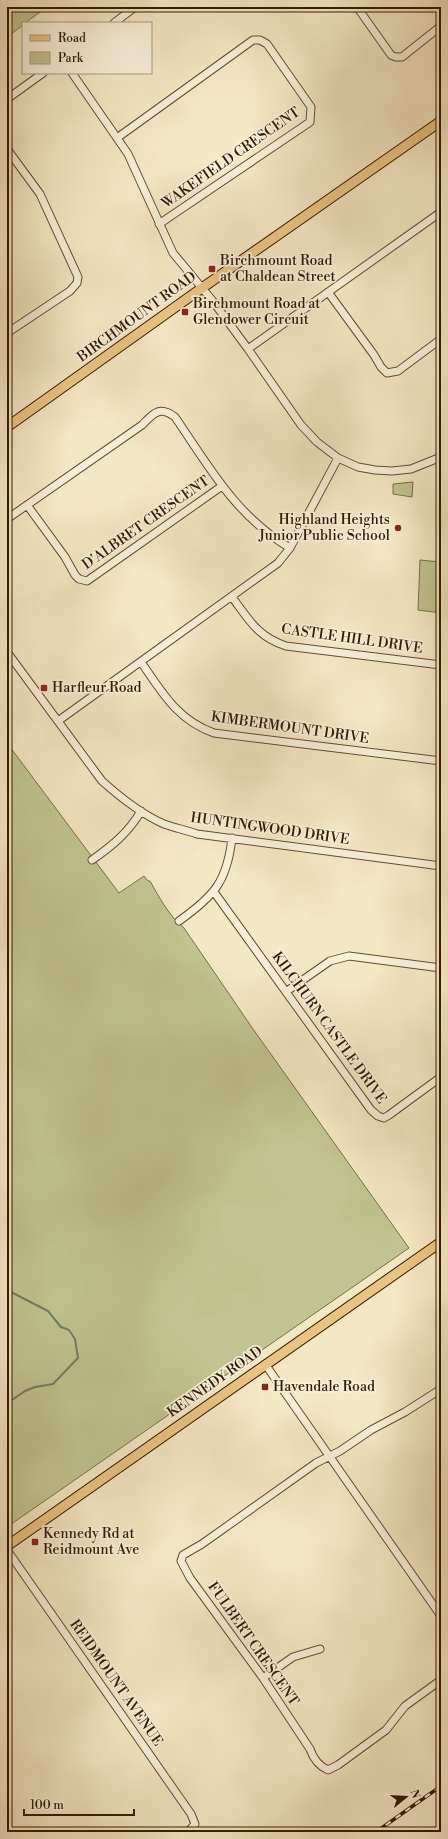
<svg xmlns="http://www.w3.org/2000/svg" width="448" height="1839" font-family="'Libre Bodoni',serif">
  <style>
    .green { fill: #c1c490; stroke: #7a6e48 }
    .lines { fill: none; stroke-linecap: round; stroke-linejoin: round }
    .stream { stroke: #727d6d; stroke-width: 2 }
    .minor-casing { stroke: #644c31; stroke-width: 9 }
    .major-casing { stroke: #341900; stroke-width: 11 }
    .minor { stroke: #f8efd9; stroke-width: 7 }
    .major { stroke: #eac482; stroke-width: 9 }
    .rail-casing { stroke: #341900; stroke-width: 3.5 }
    .rail { stroke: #f8efd9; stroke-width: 2; stroke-dasharray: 6; stroke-linecap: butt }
    .poi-dot { fill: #8f2418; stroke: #f8efd9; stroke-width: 1.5 }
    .labels { text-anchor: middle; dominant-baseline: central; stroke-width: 3.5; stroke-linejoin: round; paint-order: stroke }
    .street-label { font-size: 14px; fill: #341900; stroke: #f8efd9 }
    .poi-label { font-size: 14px; fill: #341900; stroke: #f8efd9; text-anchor: start }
  </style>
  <rect width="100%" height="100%" fill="#f4e7c4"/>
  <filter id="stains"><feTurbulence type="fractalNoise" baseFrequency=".005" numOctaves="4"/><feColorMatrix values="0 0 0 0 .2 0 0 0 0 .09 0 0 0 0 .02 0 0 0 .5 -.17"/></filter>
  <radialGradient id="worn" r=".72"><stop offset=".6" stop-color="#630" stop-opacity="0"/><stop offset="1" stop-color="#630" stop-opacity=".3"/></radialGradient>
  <path class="green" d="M7,7H47L25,23H23V25L7,37Z
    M413,482L412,497L393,494V484Z
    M420,560L441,562V613L418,610Z
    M7,743L119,893L144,876L148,881H150C159,897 169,916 184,928L253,1029L409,1248L7,1527Z"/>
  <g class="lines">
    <path class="stream" d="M7,1290L48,1311L61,1327L69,1330L75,1339L78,1358L53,1384L35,1387L25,1391L9,1402"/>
    <g class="minor-casing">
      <path id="minor" d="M357,7L391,55L396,57H402L441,26
        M114,23L135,7
        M72,73L128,154L173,253L212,300L248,349L301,425L317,442L338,458L358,467L375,470L392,471L411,469L441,457
        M7,99L43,73
        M117,138L253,40H260L267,44L311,107L310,122L159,224
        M7,149L40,194L78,277L77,283L70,291L7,333
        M328,292L374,355L381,367L387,373L398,371L441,339
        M248,349L441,212
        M27,505L65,557L75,575L79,579L87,581L222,486
        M7,519L142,425C153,414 159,405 175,417C210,468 235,515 290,548
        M232,597C249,620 258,637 286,646L441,665
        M7,652L102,781C121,798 141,814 164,824C175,828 186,830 197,834L441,866
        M141,662C162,692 177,720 214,733L441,761
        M58,721L278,563L290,548L338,458
        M92,860C112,846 129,832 141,811
        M214,892L371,1110L378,1116L384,1118L389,1115L441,1077
        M179,921C214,896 227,882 232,838
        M287,991L330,961L349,956L441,968
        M265,1364L441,1616
        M441,1389L405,1412L371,1430L340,1451L316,1463L202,1544L183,1555L181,1561L190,1578L263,1678L310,1749C313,1758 319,1766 328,1770L338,1765L386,1730L405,1706L441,1680
        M7,1550L191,1814L195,1824L188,1832
        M263,1678L293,1657L320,1649"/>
    </g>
    <g class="major-casing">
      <path id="major" d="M7,427L202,288L441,121
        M7,1546L441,1242"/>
    </g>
    <use href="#minor" class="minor"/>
    <use href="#major" class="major"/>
    <g class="rail-casing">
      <path id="rail" d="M376,1832L441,1786"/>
    </g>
    <use href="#rail" class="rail"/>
  </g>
  <g class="poi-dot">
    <rect x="208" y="265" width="8" height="8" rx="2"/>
    <rect x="181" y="308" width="8" height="8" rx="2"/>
    <circle cx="398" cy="528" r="4"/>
    <rect x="40" y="684" width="8" height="8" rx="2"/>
    <rect x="261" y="1383" width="8" height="8" rx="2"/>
    <rect x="31" y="1538" width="8" height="8" rx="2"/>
  </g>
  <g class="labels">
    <g class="street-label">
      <text transform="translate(231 158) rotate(-35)">WAKEFIELD CRESCENT</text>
      <text transform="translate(137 317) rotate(-36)">BIRCHMOUNT ROAD</text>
      <text transform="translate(146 523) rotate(-35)">D'ALBRET CRESCENT</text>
      <text transform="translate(352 639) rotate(8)">CASTLE HILL DRIVE</text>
      <text transform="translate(290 728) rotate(8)">KIMBERMOUNT DRIVE</text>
      <text transform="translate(270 829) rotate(8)">HUNTINGWOOD DRIVE</text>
      <text transform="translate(329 1028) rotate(54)">KILCHURN CASTLE DRIVE</text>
      <text transform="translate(215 1382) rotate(-35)">KENNEDY ROAD</text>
      <text transform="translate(253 1644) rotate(55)">FULBERT CRESCENT</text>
      <text transform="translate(116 1683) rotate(55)">REIDMOUNT AVENUE</text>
    </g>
    <g class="poi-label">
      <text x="220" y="261">Birchmount Road<tspan x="220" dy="16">at Chaldean Street</tspan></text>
      <text x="193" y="304">Birchmount Road at<tspan x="193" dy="16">Glendower Circuit</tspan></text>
      <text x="390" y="520" text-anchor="end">Highland Heights<tspan x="390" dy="16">Junior Public School</tspan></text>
      <text x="52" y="688">Harfleur Road</text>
      <text x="273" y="1387">Havendale Road</text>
      <text x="43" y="1534">Kennedy Rd at<tspan x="43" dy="16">Reidmount Ave</tspan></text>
    </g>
  </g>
  <rect width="448" height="1839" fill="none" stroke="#f4e7c4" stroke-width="24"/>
  <rect x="8" y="8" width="432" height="1823" fill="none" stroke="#341900" stroke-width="2"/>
  <rect x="12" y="12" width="424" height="1815" fill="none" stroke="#341900"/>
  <rect x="22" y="22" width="130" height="52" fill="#f8efd9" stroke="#aa9982"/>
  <rect x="30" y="35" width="20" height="6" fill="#eac482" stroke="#aa9982"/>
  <text x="58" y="42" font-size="12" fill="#341900">Road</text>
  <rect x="30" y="52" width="20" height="12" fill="#c1c490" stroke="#aa9982"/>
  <text x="58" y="62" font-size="12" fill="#341900">Park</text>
  <g transform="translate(406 1797) rotate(72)" stroke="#f8efd9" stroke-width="3" paint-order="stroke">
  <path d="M0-3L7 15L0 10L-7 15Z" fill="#341900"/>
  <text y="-6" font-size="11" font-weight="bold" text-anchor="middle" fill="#341900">N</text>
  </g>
  <path d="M24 1809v6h110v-6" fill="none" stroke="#341900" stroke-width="2"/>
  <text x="30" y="1809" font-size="12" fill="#341900" stroke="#f8efd9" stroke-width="3" paint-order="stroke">100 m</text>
  <rect width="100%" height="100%" filter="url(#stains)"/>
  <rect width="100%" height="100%" fill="url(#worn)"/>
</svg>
